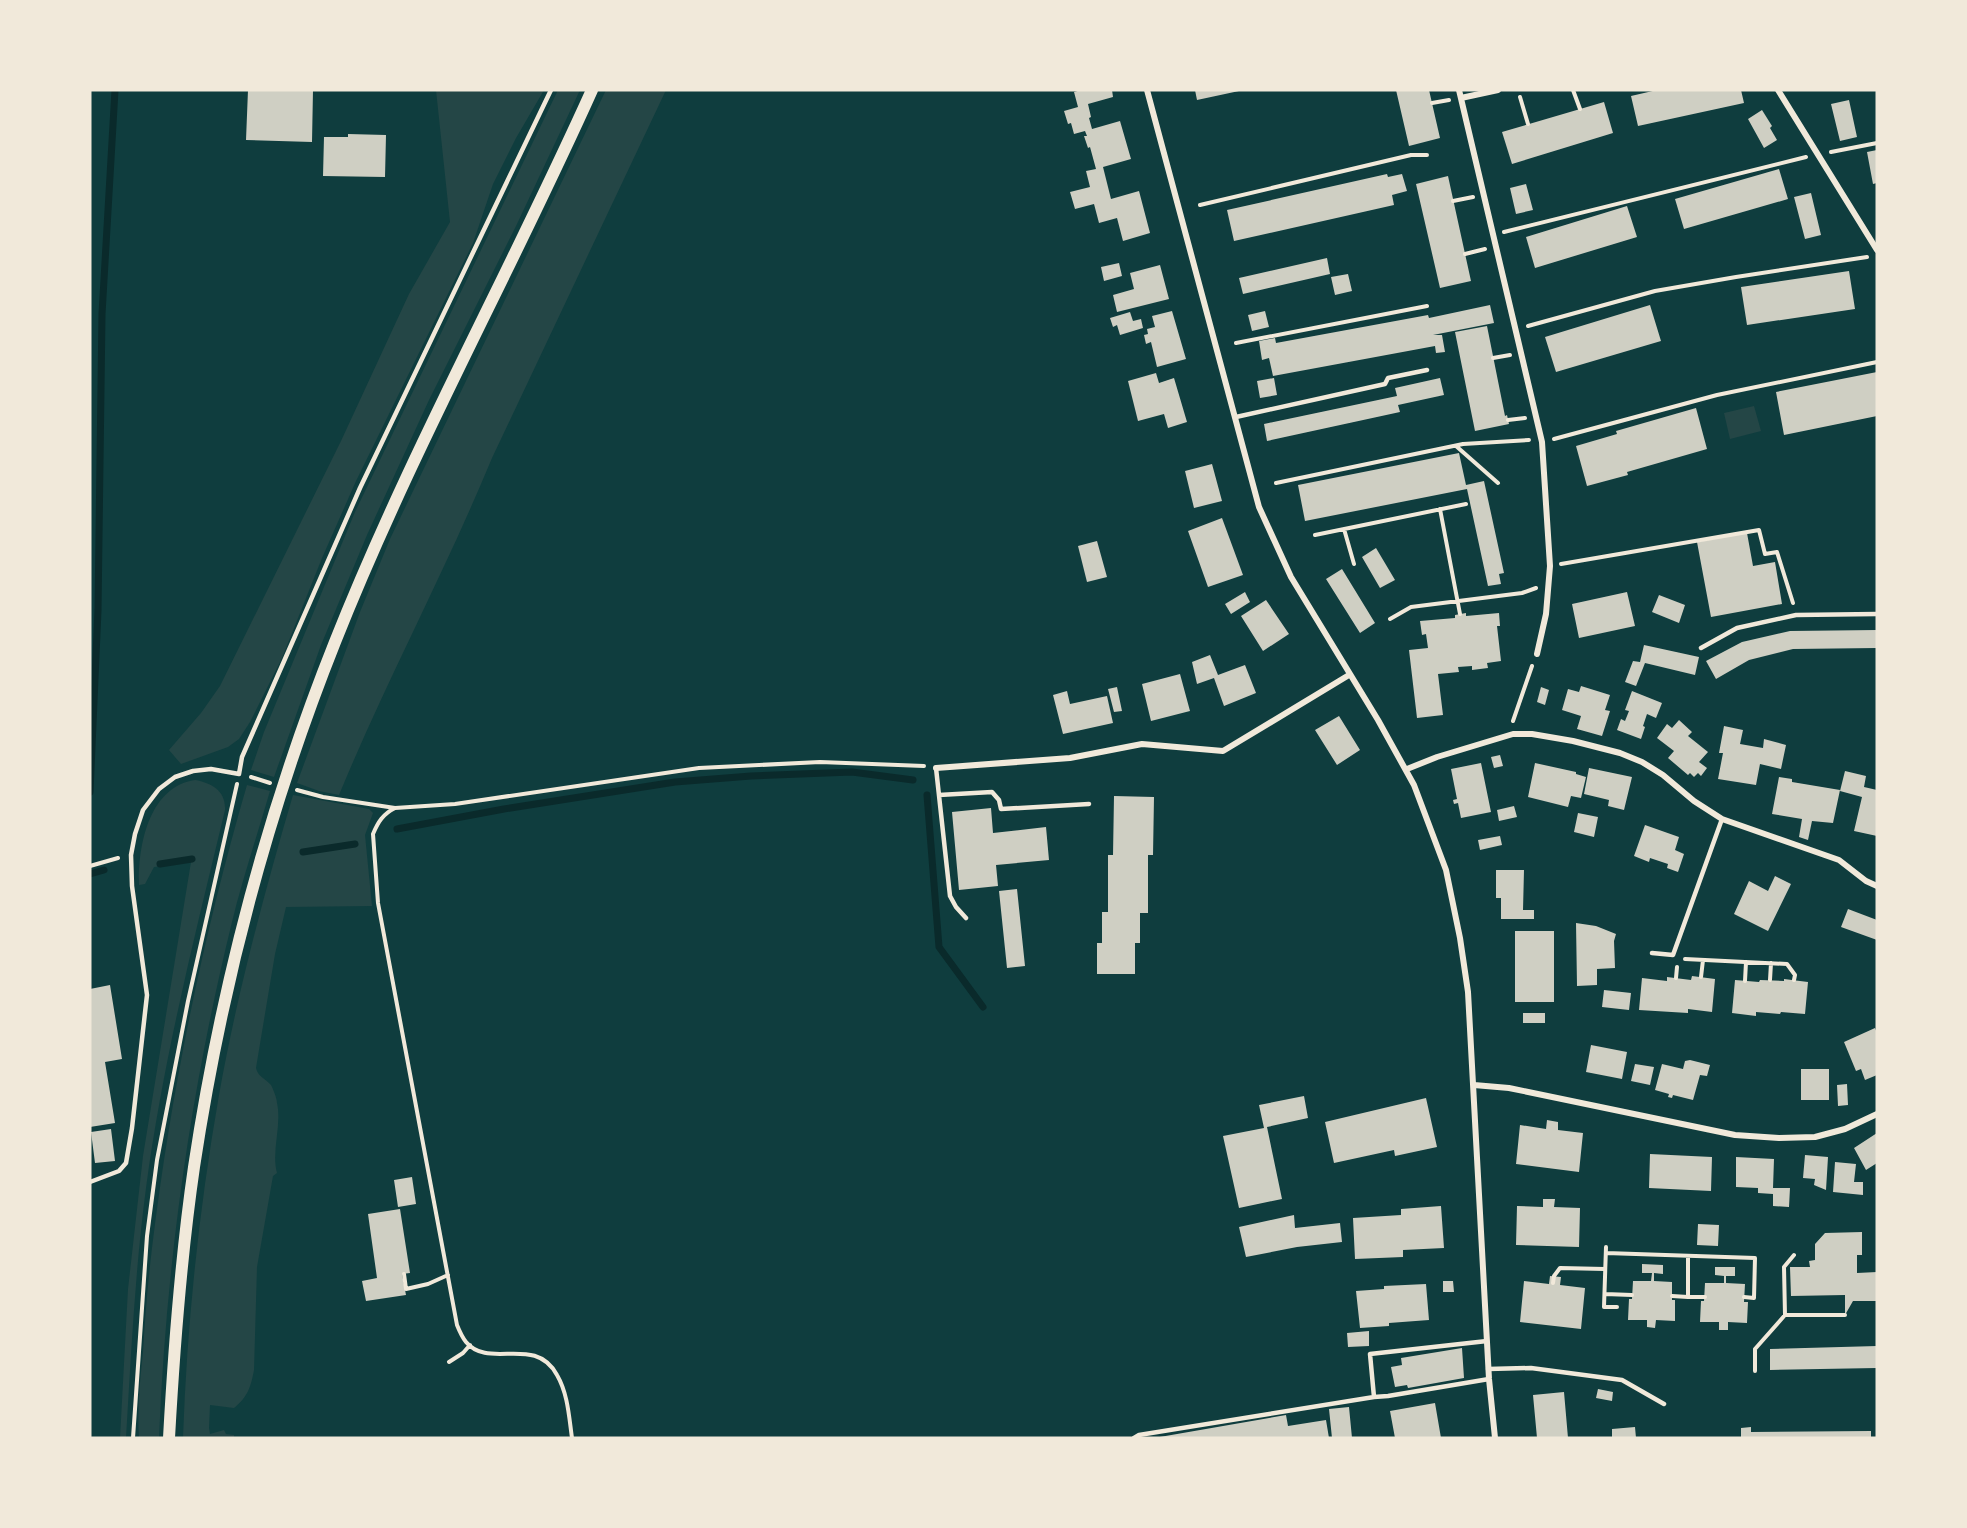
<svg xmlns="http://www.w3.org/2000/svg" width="1967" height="1528" font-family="Figtree,sans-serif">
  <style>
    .green { fill: #244646 }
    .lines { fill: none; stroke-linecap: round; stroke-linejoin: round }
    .stream { stroke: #0a2a2b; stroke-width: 7 }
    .building { fill: #cfcfc3 }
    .path { stroke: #f1e9da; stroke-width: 4 }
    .service { stroke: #f1e9da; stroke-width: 4.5 }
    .minor { stroke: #f1e9da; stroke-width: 6 }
    .secondary { stroke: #f1e9da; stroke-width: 12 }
  </style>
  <rect width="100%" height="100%" fill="#0f3d3e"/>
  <path class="green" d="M436,90H544L516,138L493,184L473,243L356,481L322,558L282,658L250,722L239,739L228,747L181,764L169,750L201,713L220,686L341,441L409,294L450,222Z
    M558,90H580L516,226L429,400L367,535L321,645L274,777L251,770L264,732L355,512Z
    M606,90H666L492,458C445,572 386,681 339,795L319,791L297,783L360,612L390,539Z
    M1754,406L1761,431L1730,439L1724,413Z
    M195,780C212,783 226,791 225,810C195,935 163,1060 146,1188C135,1271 131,1355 126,1438H120L128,1289L143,1156L191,862L154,867L145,884L139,885C138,845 149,787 195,780Z
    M247,785L270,791C257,836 242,880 231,926C190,1094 166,1265 159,1438H139C137,1410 140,1380 143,1352C145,1317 148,1282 152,1248C171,1091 203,936 247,785Z
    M293,795L369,809L373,813L365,835L372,906L286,907L275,954L256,1068C258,1077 265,1078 271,1085C273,1089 277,1098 277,1103C282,1126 271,1151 277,1173L273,1176L257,1267L254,1370C251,1386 248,1397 234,1408L210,1405L209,1428L210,1434L224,1430L226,1434L234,1435V1438H183C187,1323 199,1209 219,1095C237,994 264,894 293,795Z"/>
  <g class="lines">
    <path class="stream" d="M90,792L98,610L102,314L115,90
      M927,795L939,947L983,1007
      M397,829L504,809L675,782L751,776L852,772L913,780
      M303,852L355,844
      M160,864L192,859
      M90,874L104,870"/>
  </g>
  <path class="building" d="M248,90H313L312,142L246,140Z
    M1081,90H1112L1113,97L1088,104L1091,117L1089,118L1092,129L1120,121L1131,159L1103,167L1111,199L1139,191L1150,233L1123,241L1117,218L1099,223L1094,204L1075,209L1070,192L1090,187L1086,171L1096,169L1090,147L1088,148L1084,136H1087L1085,131L1074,134L1071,123L1068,124L1064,111L1078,107L1074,92Z
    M1195,90H1239V91L1197,100Z
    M1396,90H1429L1440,138L1409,146Z
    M1657,90H1741L1744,103L1638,126L1631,96Z
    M1849,100L1857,137L1840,141L1831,104Z
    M1604,102L1613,133L1512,164L1502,132Z
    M1762,110L1772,126L1770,128L1777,140L1764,148L1748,119Z
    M348,134L386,135L385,177L323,176L324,137H348Z
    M1877,150V183L1873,184L1867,152Z
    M1779,169L1788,199L1684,229L1675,199Z
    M1387,174L1388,177L1402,174L1407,191L1392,195L1394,205L1234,241L1227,210Z
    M1448,176L1471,281L1440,288L1416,184Z
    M1526,184L1533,210L1516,214L1510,188Z
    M1811,193L1821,235L1805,239L1794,197Z
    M1627,206L1637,237L1535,268L1526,237Z
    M1327,258L1330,274L1243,294L1239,278Z
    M1119,263L1122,276L1104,281L1101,267Z
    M1160,265L1169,299L1117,312L1113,295L1134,289L1130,273Z
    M1849,271L1855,309L1747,325L1741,287Z
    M1348,274L1352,291L1335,295L1331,277Z
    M1490,305L1494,323L1433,335H1442L1445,352L1436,353L1435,346L1273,376L1269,358L1262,360L1259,341L1275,338L1276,343L1428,315L1429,318Z
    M1650,305L1661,341L1556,372L1545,337Z
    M1172,311L1186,359L1157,367L1151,342L1146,344L1144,335L1148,334L1147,329L1155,327L1152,316Z
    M1265,311L1269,327L1252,331L1248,315Z
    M1130,312L1133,321L1141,319L1143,328L1120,335L1117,325L1113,327L1110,318Z
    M1487,326L1505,416L1507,415L1509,424L1475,431L1455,332Z
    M1877,372V416L1784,435L1776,392Z
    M1156,373L1159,383L1174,378L1187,422L1168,428L1164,414L1138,421L1128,381Z
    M1274,378L1277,395L1260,398L1257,381Z
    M1440,378L1444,395L1398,405L1400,412L1267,441L1264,424L1397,396L1395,388Z
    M1696,408L1707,449L1627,472L1628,475L1587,486L1576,446L1617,434L1616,431Z
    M1459,453L1466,485L1484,481L1504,573L1499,574L1501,584L1488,586L1467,489L1305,521L1298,485Z
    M1212,464L1222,501L1194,508L1185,471Z
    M1222,518L1243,575L1208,587L1188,531Z
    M1747,533L1753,566L1775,562L1782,604L1711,617L1697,542Z
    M1097,541L1107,577L1087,582L1078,546Z
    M1376,548L1395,580L1380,588L1362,557Z
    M1342,569L1375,623L1360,633L1326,579Z
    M1245,592L1250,602L1231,614L1225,604Z
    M1627,592L1635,626L1579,638L1572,604Z
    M1659,595L1685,605L1679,623L1652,612Z
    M1266,600L1289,634L1263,651L1241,616Z
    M1466,613V616L1499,613L1500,626H1497L1501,661L1487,663L1488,668L1472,670V666L1458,667L1459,672L1438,674L1443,715L1417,718L1409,650L1428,648L1426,634L1422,635L1420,621L1455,618V615Z
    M1877,630V648L1793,649L1749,660L1716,679L1706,661L1742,642L1790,631Z
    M1644,645L1699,657L1695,675L1645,663L1636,686L1625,682L1633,661L1640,662Z
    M1210,655L1218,675L1245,665L1256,693L1224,706L1214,678L1197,684L1192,662Z
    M1180,674L1190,711L1151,721L1142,684Z
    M1581,686L1610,695L1605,710L1610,711L1602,736L1577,729L1581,716L1562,710L1568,689L1579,692Z
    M1117,687L1122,711L1114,712L1108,689Z
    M1541,687L1549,690L1545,705L1537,702Z
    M1067,691L1070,704L1107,696L1113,723L1063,734L1053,695Z
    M1632,691L1662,703L1656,718L1647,714L1643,726L1645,727L1641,739L1617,730L1621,719L1625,721L1629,711L1625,710Z
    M1339,716L1360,750L1337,765L1315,730Z
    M1679,720L1692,732L1688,736L1708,752L1699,762L1707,768L1701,776L1698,773L1694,777L1690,773L1688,775L1668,758L1674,751L1657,738L1667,724L1672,728Z
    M1724,726L1743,730L1740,744L1763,748L1764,739L1786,745L1781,769L1760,764L1756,785L1718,779L1723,753H1719Z
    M1500,755L1503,766L1494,768L1491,757Z
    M1481,763L1491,812L1461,818L1458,803L1454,804L1453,800L1457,799L1451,769Z
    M1535,763L1576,772V774L1586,777L1581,798L1571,796L1568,807L1528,797Z
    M1589,768L1632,777L1624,810L1608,806L1609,800L1584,794Z
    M1845,771L1866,776L1864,787L1877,790V836L1854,831L1862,797L1840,791Z
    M1779,777L1792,779V782L1840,790L1833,823L1812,821L1808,840L1799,837L1802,819L1772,814Z
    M1114,796L1154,797L1153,855H1148V913H1140V943H1135V974H1097V943H1102V912H1108V855H1113Z
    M1514,806L1517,817L1499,821L1497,810Z
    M991,808L993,833L1046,827L1049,860L996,865L998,886L959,890L952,812Z
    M1578,813L1598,817L1594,837L1574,832Z
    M1645,825L1679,837L1675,850L1684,854L1678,872L1667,868L1668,864L1650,858L1649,862L1634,856Z
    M1500,836L1502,845L1480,850L1478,840Z
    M1496,870H1524L1523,910H1534V919H1501V898H1496Z
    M1775,876L1791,884L1768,931L1734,914L1749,881L1768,891Z
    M1017,889L1025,966L1007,968L999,891Z
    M1848,909L1877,920V940L1841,927Z
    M1576,923L1596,926L1616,934L1614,941L1615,968L1597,969V985L1577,986Z
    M1515,931H1554V1002H1515Z
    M1692,976L1715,979L1712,1012L1688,1009V1013L1639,1010L1642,978L1667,981V977L1691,980Z
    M1784,979L1808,982L1805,1014L1781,1012L1780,1014L1756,1012V1016L1732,1013L1735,980L1759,982L1760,980L1784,981Z
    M110,985L122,1059L105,1062L115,1123L90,1127V989Z
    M1604,990L1631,993L1629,1010L1602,1007Z
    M1523,1013H1545V1023H1523Z
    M1875,1028L1877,1033V1075L1865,1080L1861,1069L1856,1071L1844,1042Z
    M1591,1045L1627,1052L1622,1079L1586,1072Z
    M1690,1060L1710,1065L1707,1076L1700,1075L1693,1100L1673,1095L1672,1098L1668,1097L1669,1094L1655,1090L1662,1064L1683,1069L1685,1061Z
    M1635,1064L1654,1067L1650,1085L1631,1081Z
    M1801,1069H1829V1100H1801Z
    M1847,1084L1848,1105L1838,1106L1837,1085Z
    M1304,1096L1308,1118L1267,1127L1282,1199L1239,1208L1223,1136L1264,1128L1259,1105Z
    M1426,1098L1437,1147L1395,1156L1394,1150L1334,1163L1325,1122Z
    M1547,1120L1558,1122V1130L1583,1133L1579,1172L1516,1164L1520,1125L1546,1129Z
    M111,1129L115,1161L95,1163L91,1132Z
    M1877,1133V1163L1866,1170L1854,1148Z
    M1650,1154L1712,1157L1711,1191L1649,1188Z
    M1805,1155L1828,1157L1826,1190L1814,1185L1815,1179L1803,1178Z
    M1736,1157L1774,1159L1773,1188H1790L1789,1207L1773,1206V1194L1758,1193V1188L1736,1187Z
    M1835,1162L1856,1164L1854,1182H1863V1195L1833,1192Z
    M412,1177L416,1204L398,1207L394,1180Z
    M1543,1199H1555L1554,1207L1580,1208L1579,1247L1516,1245L1517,1206L1543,1207Z
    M1441,1206L1444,1248L1403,1250V1257L1355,1259L1353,1218L1401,1215V1209Z
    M400,1209L410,1273L402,1274L406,1295L366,1301L362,1281L377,1278L368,1214Z
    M1294,1215L1295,1228L1340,1223L1342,1242L1297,1247L1246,1257L1239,1227Z
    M1698,1224L1719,1225L1718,1246L1697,1245Z
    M1862,1232V1255H1857V1273L1877,1272V1301H1853L1845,1315V1295L1791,1296L1790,1267H1810L1809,1261L1815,1260V1244L1825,1233Z
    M1642,1264L1663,1265V1274L1654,1273V1281L1672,1282V1300H1675V1321L1656,1320L1655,1328L1647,1327V1320H1628L1629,1299H1632L1633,1281H1651L1652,1273H1642Z
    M1715,1267H1735V1276H1726V1283L1745,1284L1744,1302H1748L1747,1323L1728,1322V1330H1719V1322H1700L1701,1301H1704L1705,1283H1724V1276L1715,1275Z
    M1550,1276L1561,1277L1560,1285L1585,1288L1581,1329L1520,1322L1524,1281L1549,1284Z
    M1443,1281H1453L1454,1292H1443Z
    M1426,1284L1429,1320L1389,1323V1326L1360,1328L1356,1291L1384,1289V1286Z
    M1369,1331V1346L1348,1347L1347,1333Z
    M1877,1346V1368L1770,1370V1349Z
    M1462,1348L1464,1378L1408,1388L1407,1385L1395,1387L1391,1367L1402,1365L1401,1358Z
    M1598,1389L1613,1392L1612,1401L1596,1398Z
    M1564,1392L1568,1438H1537L1533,1395Z
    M1435,1403L1441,1438H1395L1390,1411Z
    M1349,1407L1352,1438H1332L1329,1409Z
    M1286,1415L1288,1426L1326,1420L1329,1438H1154Z
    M1635,1427L1636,1438H1612V1429Z
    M1751,1427V1432L1871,1431V1438H1741V1428Z"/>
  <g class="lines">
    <path class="path" d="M1573,90L1580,109
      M1520,97L1528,124
      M1432,103L1449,100
      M1831,152L1877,143
      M1453,201L1473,197
      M1200,205L1411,155H1427
      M1504,232L1806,157
      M1465,254L1485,249
      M1528,326L1655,291L1736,277L1867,257
      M1236,343L1427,306
      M1493,358L1510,355
      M1508,420L1525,418
      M1554,439L1717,395L1877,362
      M1456,446L1498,483
      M1276,483L1463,444L1529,440
      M1440,509L1460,614
      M1344,529L1354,564
      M1315,535L1466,504
      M1561,564L1759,530L1765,554L1777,552L1793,603
      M1390,619L1411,607L1522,593L1536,588
      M1513,721L1532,666
      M251,777L270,783
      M297,790L323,797L395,808L455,804L699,768L820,762L924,766
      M395,808C383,814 378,822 373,834L378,903L457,1325C459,1330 462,1337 466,1342C489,1370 535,1334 557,1375C568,1394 569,1417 572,1438
      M90,866L118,858
      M1685,959L1787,964L1795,975L1794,980
      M1701,977L1703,960
      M1676,978L1677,967
      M1770,980L1771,963
      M1745,981L1746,962
      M1606,1247L1604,1307H1617
      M1606,1253L1755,1258L1754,1298L1744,1297
      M404,1274L406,1289L428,1284L448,1275
      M1553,1283L1554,1276L1560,1268L1605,1269
      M1605,1294L1632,1295
      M1672,1296L1688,1297V1256
      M1688,1297H1705
      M1785,1315L1784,1267L1794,1255
      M449,1362L463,1353L470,1345
      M1755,1371V1349L1785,1315H1845
      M133,1438L147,1236L157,1160L188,1001L237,784"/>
    <path class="service" d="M1236,417L1385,384L1388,378L1427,370
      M1701,648L1737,628L1796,615L1877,614
      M936,768L950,896L956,907L966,918
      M939,795L992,792L999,800L1001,809L1089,804
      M1652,953L1673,955L1722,819
      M90,1182L119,1171L126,1163L132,1128L147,995L132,886L131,855L135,834L143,810L159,789L175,777L193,771L211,769L239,774L242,757L360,488L551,90
      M1487,1341L1370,1354L1374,1397L1388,1396L1489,1379
      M1488,1369L1531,1368L1622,1380L1664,1404
      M1134,1438L1139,1435L1374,1397"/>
    <path class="minor" d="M1147,90L1259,507L1291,577L1378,720L1414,785L1446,870L1460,938L1468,992L1489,1379L1495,1438
      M1459,90L1542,442L1550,566L1546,614L1537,654
      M1778,90L1877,250
      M1461,98L1498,90
      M936,768L1070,758L1142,744L1223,751L1349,675
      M1407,769L1437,757L1513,734H1532L1573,741L1620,753L1642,762L1663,775L1694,801L1722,819L1839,860L1866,881L1877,886
      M1474,1085L1509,1088L1735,1135L1779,1138L1815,1137L1845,1129L1877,1114"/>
    <path class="secondary" d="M169,1438C174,1348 181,1256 194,1167C221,988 268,810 335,642C410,453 509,275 592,90"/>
  </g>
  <rect width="1967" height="1528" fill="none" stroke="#f1e9da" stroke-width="183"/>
</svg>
